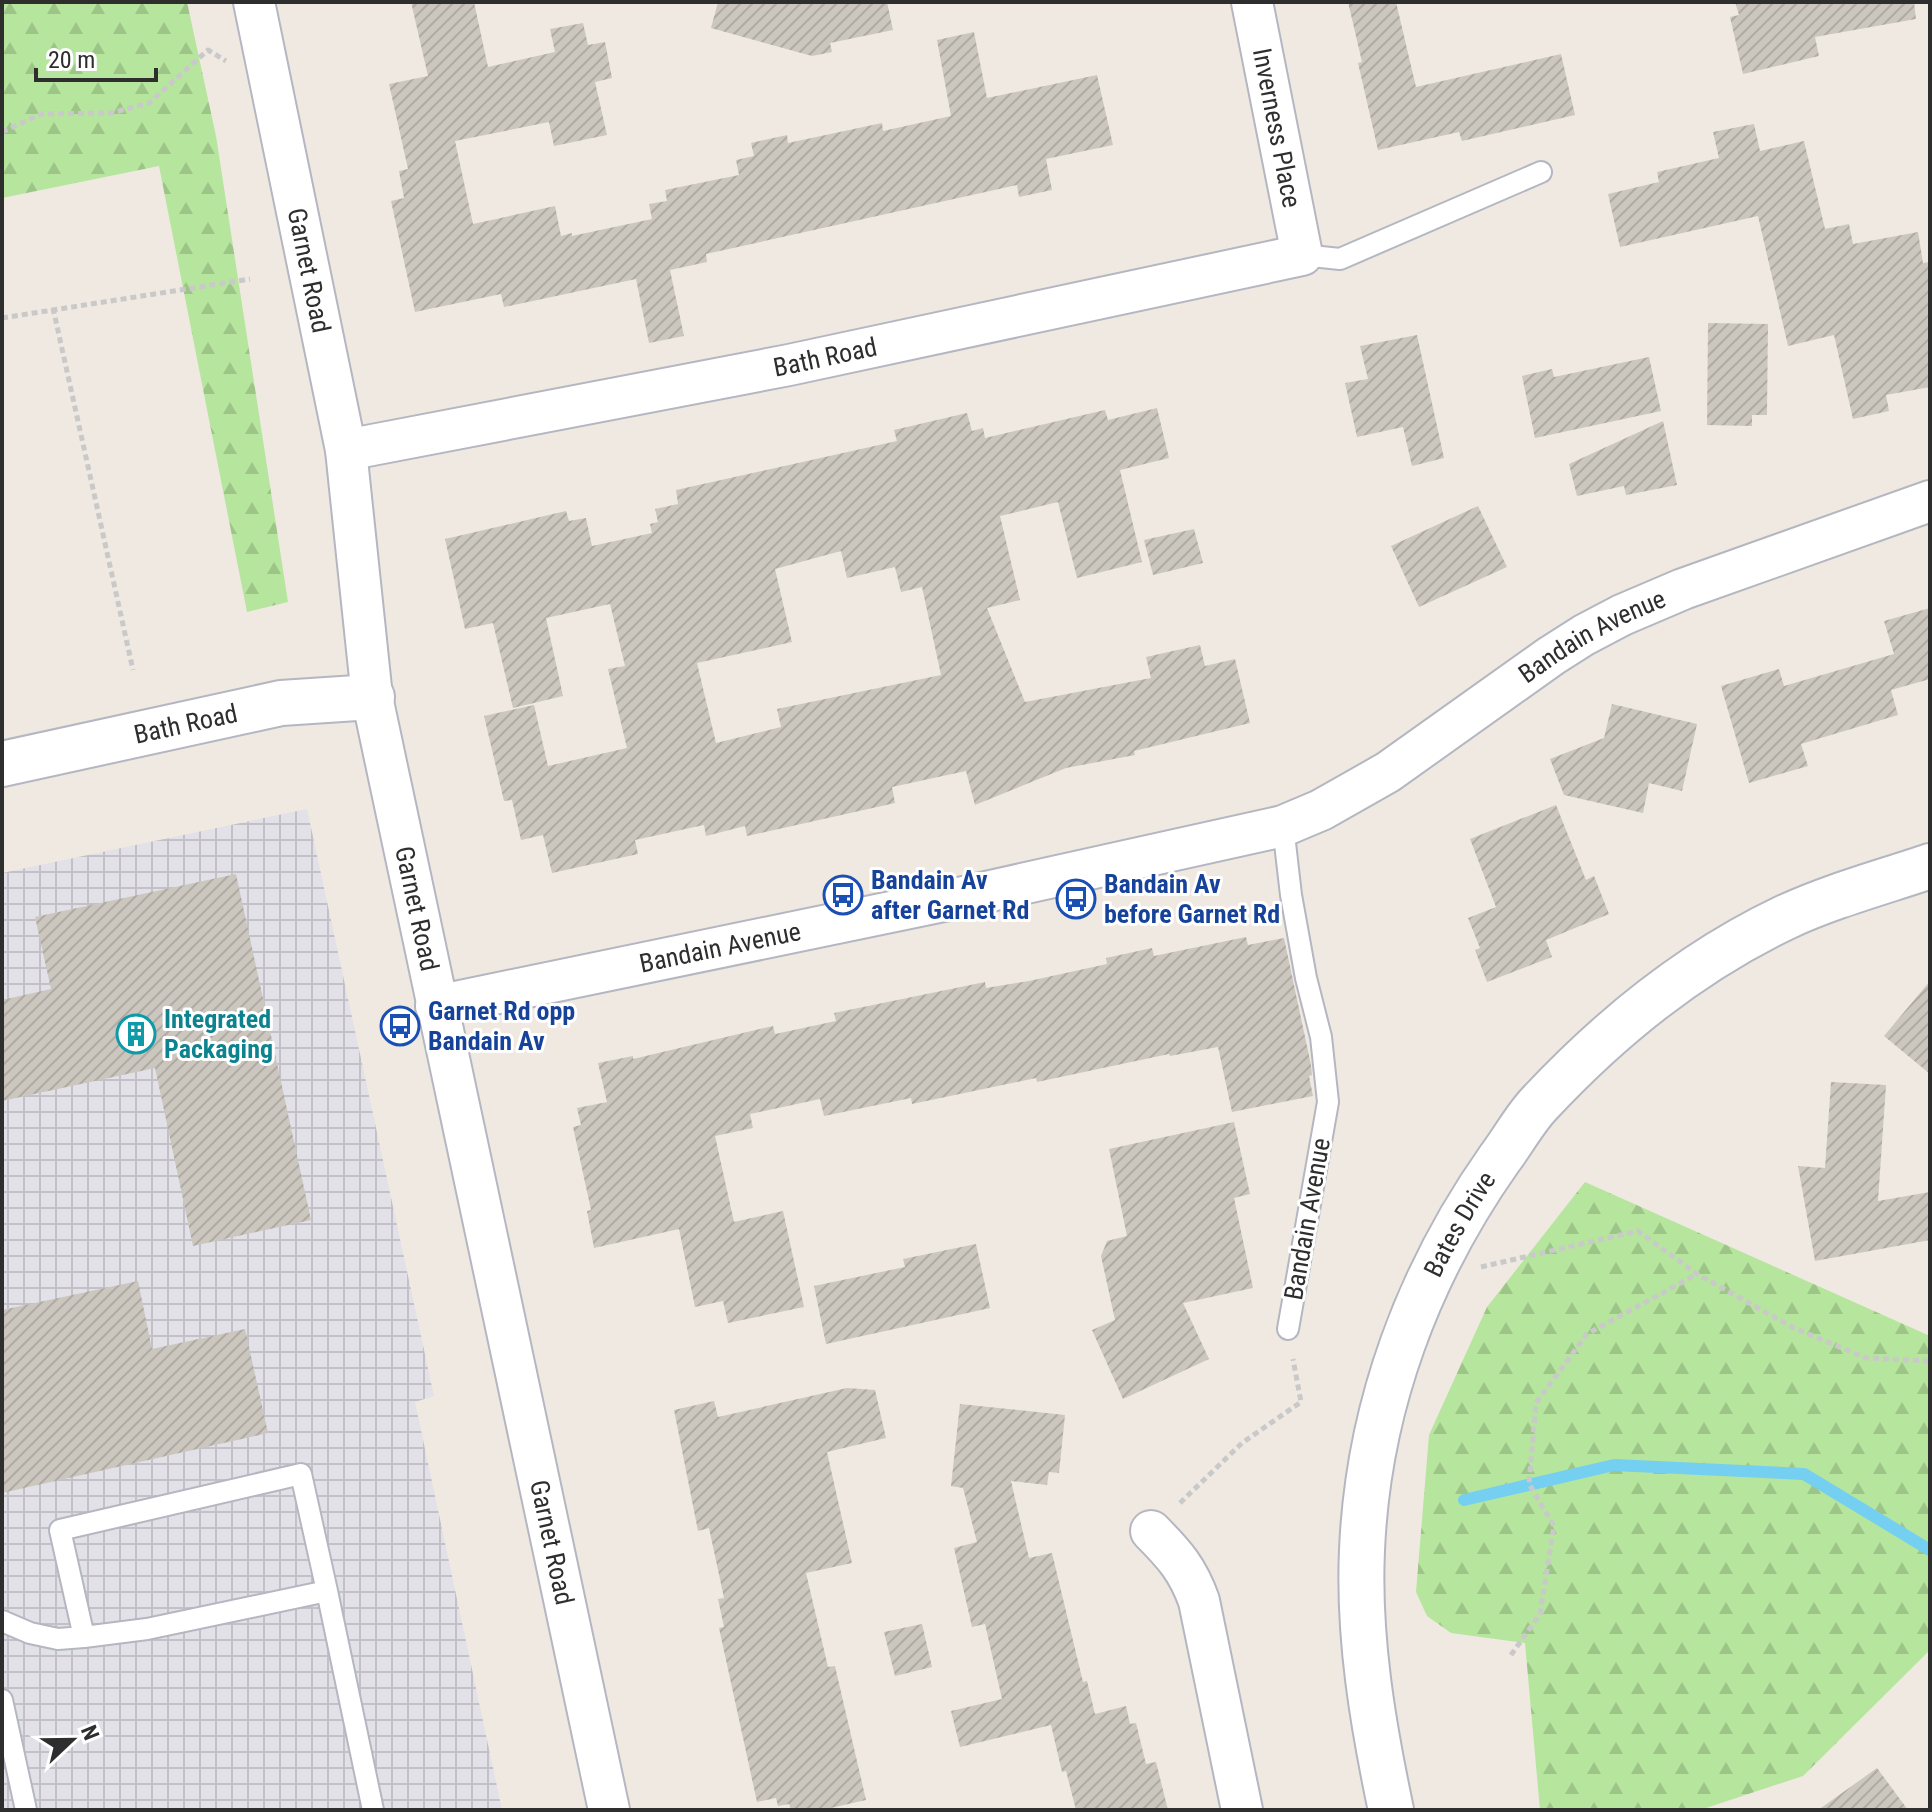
<svg xmlns="http://www.w3.org/2000/svg" width="1932" height="1812" font-family="'Roboto Condensed',sans-serif">
  <style>
    .industrial { fill: url(#industrial-grid) }
    .forest { fill: url(#forest-firs) }
    .lines { fill: none; stroke-linecap: round; stroke-linejoin: round }
    .stream { stroke: #75cff0; stroke-width: 12 }
    .building { fill: url(#building-hatch); fill-rule: evenodd }
    .service-casing { stroke: #b4b7c1; stroke-width: 24 }
    .minor-casing { stroke: #b4b7c1; stroke-width: 44 }
    .tertiary-casing { stroke: #b4b7c1; stroke-width: 48 }
    .secondary-casing { stroke: #b4b7c1; stroke-width: 48 }
    .path { stroke: #c9c9c9; stroke-width: 5; stroke-dasharray: 6 4; stroke-linecap: butt }
    .service { stroke: #fff; stroke-width: 20 }
    .minor { stroke: #fff; stroke-width: 40 }
    .tertiary { stroke: #fff; stroke-width: 44 }
    .secondary { stroke: #fff; stroke-width: 44 }
    .labels { text-anchor: middle; dominant-baseline: central; stroke-width: 6; stroke-linejoin: round; paint-order: stroke }
    .street-label { font-size: 26px; fill: #2e2e2e; stroke: #fff }
    .transit-label { font-size: 26px; font-weight: bold; fill: #164399; stroke: #fff; text-anchor: start }
    .culture-label { font-size: 26px; font-weight: bold; fill: #0d838f; stroke: #fff; text-anchor: start }
  </style>
  <defs>
    <pattern id="industrial-grid" width="8" height="8" patternUnits="userSpaceOnUse" patternTransform="scale(2)"><rect width="8" height="8" fill="#e3e1e8"/><path d="M0 4h8M4 0v8" fill="none" stroke="#c3c1c7"/></pattern>
    <pattern id="forest-firs" width="22" height="20" patternUnits="userSpaceOnUse" patternTransform="scale(2)"><rect width="22" height="20" fill="#b6e59e"/><path d="M5 1l3.5 6h-7zM16 11l3.5 6h-7z" fill="#9dc588"/></pattern>
    <pattern id="building-hatch" width="6" height="6" patternUnits="userSpaceOnUse" patternTransform="scale(2)"><rect width="6" height="6" fill="#cbc7bf"/><path d="M-1 1l2-2M0 6l6-6M5 7l2-2" fill="none" stroke="#afaba4"/></pattern>
  </defs>
  <rect width="100%" height="100%" fill="#efe9e1"/>
  <path class="industrial" d="M307,809L434,1396L415,1402L502,1810H2V873Z"/>
  <path class="forest" d="M2,2H187L216,136L288,602L247,612L159,166L2,198Z
    M1585,1182L1930,1336V1650L1803,1776L1700,1810H1540L1525,1643L1451,1633L1427,1616L1416,1592L1429,1435L1487,1307Z"/>
  <g class="lines">
    <path class="stream" d="M1464,1500L1614,1465L1804,1474L1930,1550"/>
  </g>
  <path class="building" d="M411,2H474L488,67L555,52L550,29L583,23L588,45L605,42L612,78L595,82L607,135L554,146L549,122L455,141L473,224L555,206L561,236L572,233V236L652,219L649,204L667,201L665,190L739,175L736,160L754,156L751,143L787,135L788,143L882,123L883,131L951,116L937,40L974,32L987,98L1097,75L1113,145L1046,159L1052,190L1019,197L1017,185L706,254L707,262L670,270L684,336L649,343L636,279L504,307L501,294L415,312L391,201L404,198L399,171L408,169L389,84L428,76Z
    M718,2H887L893,30L830,43L832,52L812,56L711,28Z
    M1348,2H1396L1416,87L1561,54L1575,115L1462,141L1459,132L1378,150L1358,63L1362,62Z
    M1735,2H1914L1916,19L1815,37L1819,56L1743,74L1730,17L1739,15Z
    M1754,124L1760,151L1804,141L1825,229L1849,224L1853,244L1918,232L1923,263L1930,262V387L1886,395L1889,411L1853,419L1834,335L1788,346L1758,216L1620,247L1608,194L1659,182L1657,172L1719,158L1713,132Z
    M1708,323L1768,324L1767,415H1752V426L1707,425Z
    M1417,335L1444,458L1412,466L1403,427L1357,437L1345,383L1368,379L1360,346Z
    M1649,357L1661,411L1535,438L1522,376L1552,369L1554,377Z
    M1157,408L1169,458L1120,470L1142,562L1077,578L1058,502L1000,516L1020,600L987,608L1025,702L1151,678L1146,657L1200,645L1205,666L1235,659L1250,723L1134,751L1135,755L1066,768L975,805L966,771L892,787L895,803L747,836L745,826L706,836L704,825L635,840L638,854L552,873L543,835L521,840L512,800L504,801L484,716L534,705L548,766L627,748L608,669L625,666L610,604L546,618L563,696L513,708L493,623L465,629L445,539L566,511L569,521L586,518L592,546L652,533L650,524L658,522L655,509L678,504L676,490L897,441L894,430L967,413L972,431L983,428L985,438L1105,410L1108,420ZM841,551L847,578L895,567L901,592L922,587L941,675L777,709L781,727L716,743L697,663L792,642L775,569Z
    M1663,421L1677,485L1626,495L1624,486L1577,496L1569,464Z
    M1478,506L1507,567L1419,607L1391,546Z
    M1194,529L1203,563L1153,575L1144,540Z
    M1930,608V679L1891,690L1898,715L1801,744L1808,766L1749,783L1721,686L1779,669L1784,686L1894,654L1884,621Z
    M1612,704L1697,724L1682,791L1649,783L1643,813L1564,795L1550,759L1604,738Z
    M1556,805L1586,880L1594,876L1609,914L1546,940L1552,957L1487,982L1475,950L1480,948L1468,918L1496,907L1470,839Z
    M236,874L311,1220L193,1246L155,1068L2,1101V1000L51,989L35,917Z
    M1246,937L1248,945L1284,938L1311,1065L1312,1075L1309,1076L1313,1096L1232,1112L1218,1047L1170,1056L1169,1054L1037,1082L1036,1078L912,1104L911,1098L824,1116L820,1099L750,1114L753,1128L715,1136L734,1222L783,1211L804,1307L728,1323L723,1301L695,1307L679,1229L594,1248L587,1211L591,1210L573,1127L581,1125L577,1108L607,1102L598,1063L633,1056V1059L773,1026L775,1034L836,1021L834,1013L985,982L986,988L1029,981L1107,964L1106,958L1152,948L1154,956Z
    M1930,981V1074L1884,1036Z
    M1831,1082L1886,1085L1878,1201L1930,1192V1240L1815,1261L1798,1166L1825,1168Z
    M1234,1122L1250,1194L1234,1198L1253,1288L1183,1303L1209,1359L1123,1399L1092,1330L1115,1320L1101,1256L1107,1241L1127,1236L1109,1149Z
    M976,1244L990,1308L826,1344L814,1286L905,1267L903,1259Z
    M138,1281L152,1349L245,1329L268,1433L2,1493V1310Z
    M847,1388L875,1390L886,1438L827,1452L852,1563L806,1573L828,1667L835,1666L866,1800L822,1810H791L789,1804L778,1806L776,1798L757,1802L719,1628L724,1627L718,1599L724,1598L709,1528L698,1531L674,1410L714,1401L718,1417Z
    M960,1404L1065,1415L1059,1473L1049,1472L1047,1485L1011,1481L1029,1558L1052,1553L1083,1682L1087,1681L1095,1714L1126,1706L1130,1724L1136,1723L1146,1764L1156,1762L1168,1810H1076L1066,1771L1062,1772L1051,1725L960,1747L951,1711L1002,1699L985,1624L972,1627L954,1548L977,1542L963,1488L951,1486Z
    M922,1624L932,1667L895,1676L884,1632Z
    M1877,1768L1908,1810H1818Z"/>
  <g class="lines">
    <g class="service-casing">
      <path id="service" d="M1302,255L1340,259L1541,172
        M1283,826L1291,895L1306,978L1321,1037L1328,1102L1288,1329
        M2,1621L30,1633L58,1639L84,1637L147,1629L327,1591L373,1810
        M84,1637L60,1530L301,1474L327,1591
        M2,1700L26,1810"/>
    </g>
    <g class="minor-casing">
      <g id="minor">
        <path id="s1" d="M254,2L346,450L372,697L609,1810"/>
        <path id="s2" d="M346,450L789,365L1302,255L1252,2"/>
        <path id="s3" d="M436,1006L968,896L1283,826L1321,810L1388,772L1551,656L1584,635L1622,615L1683,589L1930,501"/>
        <path d="M1151,1531C1175,1555 1188,1570 1199,1601L1242,1810"/>
      </g>
    </g>
    <g class="tertiary-casing">
      <g id="tertiary">
        <path id="s4" d="M2,764L281,703L372,697"/>
      </g>
    </g>
    <g class="secondary-casing">
      <g id="secondary">
        <path id="s5" d="M1391,1810C1373,1725 1358,1637 1362,1550C1368,1408 1418,1274 1500,1158C1513,1141 1524,1120 1539,1104C1609,1029 1693,961 1786,917C1831,896 1883,882 1930,866"/>
      </g>
    </g>
    <path class="path" d="M2,132L41,114L111,113L149,103L208,50L226,61
      M53,308L133,670
      M2,318L250,279
      M1481,1267L1638,1231L1697,1274L1794,1328L1866,1358L1930,1361
      M1180,1503L1242,1443L1301,1402L1293,1359
      M1511,1655L1540,1614L1554,1526L1529,1484L1536,1403L1587,1334L1697,1274"/>
    <use href="#service" class="service"/>
    <use href="#minor" class="minor"/>
    <use href="#tertiary" class="tertiary"/>
    <use href="#secondary" class="secondary"/>
  </g>
  <defs>
    <g id="bus-ring" transform="scale(2)"><circle r="9.5" fill="#fff" stroke="#1a4fb4" stroke-width="1.5"/><path d="M-5-6H5V4H4V6H2V4H-2V6H-4V4H-5ZM-3.5-4V0h7V-4ZM-3.5 1.2v1.5H-2V1.2ZM2 1.2v1.5H3.5V1.2Z" fill="#1a4fb4"/></g>
    <g id="building-ring" transform="scale(2)"><circle r="9.5" fill="#fff" stroke="#0f9aa8" stroke-width="1.5"/><path d="M-4-6H4V6H1V3H-1V6H-4ZM-2.5-4.3h1.7v1.8h-1.7ZM.8-4.3h1.7v1.8H.8ZM-2.5-1h1.7V.8h-1.7ZM.8-1h1.7V.8H.8Z" fill="#0f9aa8"/></g>
  </defs>
  <g fill-rule="evenodd">
    <use href="#bus-ring" x="843" y="895"/>
    <use href="#bus-ring" x="1076" y="899"/>
    <use href="#bus-ring" x="400" y="1026"/>
    <use href="#building-ring" x="136" y="1034"/>
  </g>
  <g class="labels">
    <g class="street-label">
      <text transform="translate(1277 128) rotate(79)">Inverness Place</text>
      <text stroke="none"><textPath href="#s1" startOffset="274">Garnet Road</textPath></text>
      <text stroke="none"><textPath href="#s2" startOffset="488">Bath Road</textPath></text>
      <text stroke="none"><textPath href="#s3" startOffset="1230">Bandain Avenue</textPath></text>
      <text stroke="none"><textPath href="#s4" startOffset="188">Bath Road</textPath></text>
      <text stroke="none"><textPath href="#s1" startOffset="922">Garnet Road</textPath></text>
      <text stroke="none"><textPath href="#s3" startOffset="290">Bandain Avenue</textPath></text>
      <text transform="translate(1307 1219) rotate(-80)">Bandain Avenue</text>
      <text stroke="none"><textPath href="#s5" startOffset="606">Bates Drive</textPath></text>
      <text stroke="none"><textPath href="#s1" startOffset="1570">Garnet Road</textPath></text>
    </g>
    <g class="transit-label">
      <text x="871" y="880">Bandain Av<tspan x="871" dy="30">after Garnet Rd</tspan></text>
      <text x="1104" y="884">Bandain Av<tspan x="1104" dy="30">before Garnet Rd</tspan></text>
      <text x="428" y="1011">Garnet Rd opp<tspan x="428" dy="30">Bandain Av</tspan></text>
    </g>
    <g class="culture-label">
      <text x="164" y="1019">Integrated<tspan x="164" dy="30">Packaging</tspan></text>
    </g>
  </g>
  <rect width="1932" height="1812" fill="none" stroke="#2e2e2e" stroke-width="8"/>
  <g transform="translate(72 1740) rotate(68)" stroke="#ffffff" stroke-width="6" paint-order="stroke">
  <path d="M0-6L14 30L0 20L-14 30Z" fill="#2e2e2e"/>
  <text y="-12" font-size="22" font-weight="bold" text-anchor="middle" fill="#2e2e2e">N</text>
  </g>
  <path d="M36 68v12h120v-12" fill="none" stroke="#2e2e2e" stroke-width="4"/>
  <text x="48" y="68" font-size="24" fill="#2e2e2e" stroke="#ffffff" stroke-width="6" paint-order="stroke">20 m</text>
</svg>
